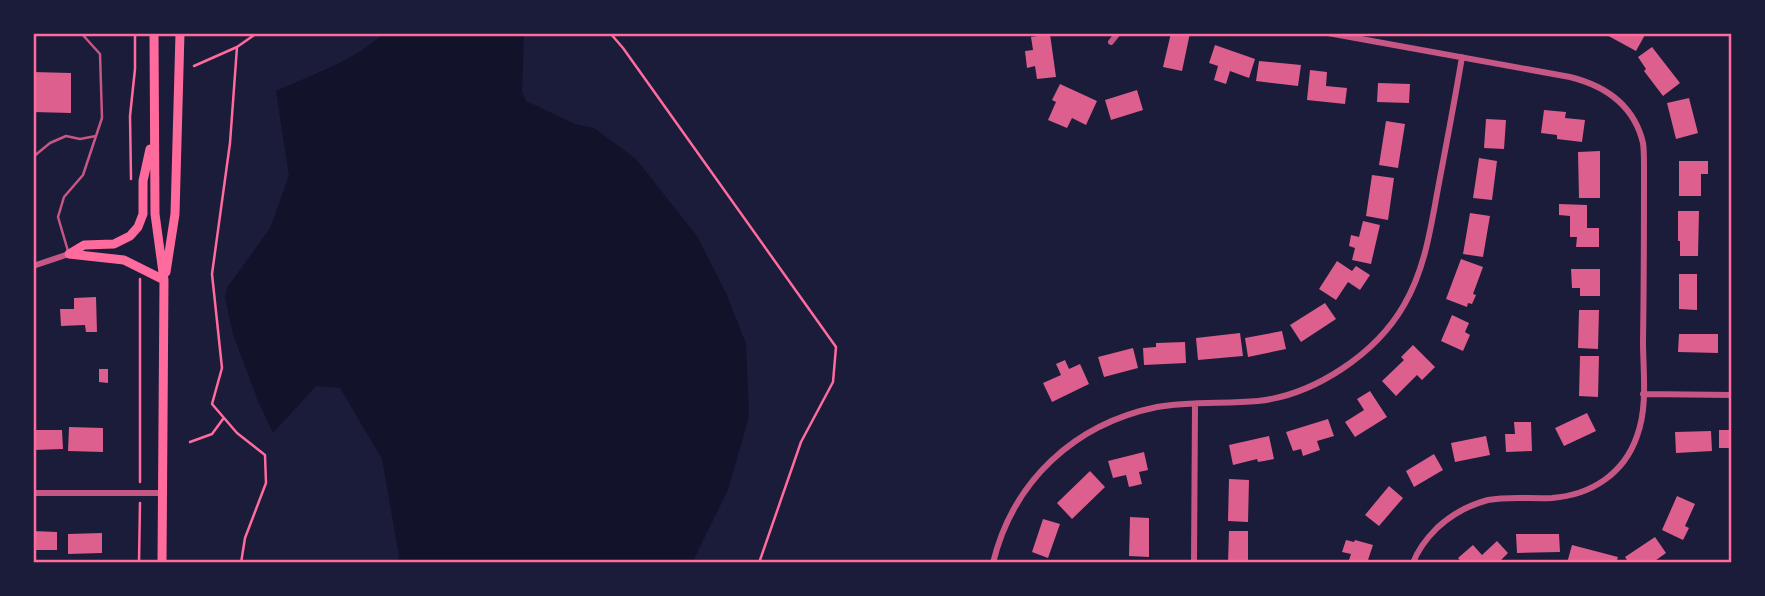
<svg xmlns="http://www.w3.org/2000/svg" width="1765" height="596" font-family="'DejaVu Sans',sans-serif">
  <style>
    .water { fill: #12122b }
    .building { fill: #dd5f8e }
    .lines { fill: none; stroke-linecap: round; stroke-linejoin: round }
    .path { stroke: #ff6b9d; stroke-width: 2.5 }
    .service { stroke: #c65784; stroke-width: 2.5 }
    .minor { stroke: #c65784; stroke-width: 6 }
    .secondary { stroke: #ff6b9d; stroke-width: 9 }
    .neatline { fill: none; stroke: #ff6b9d; stroke-width: 2.5 }
  </style>
  <rect width="100%" height="100%" fill="#1b1b3a"/>
  <path class="water" d="M384,33H524L522,92L526,101L575,124L594,128L636,159L697,236L727,295L746,344L749,416L728,490L692,563H397L399,556L382,459L340,388L316,386L273,433L258,401L233,334L225,298L227,288L270,228L289,176L276,91C313,74 354,61 384,33Z"/>
  <path class="building" d="M1171,33H1190L1182,71L1163,67Z
    M1603,33H1646L1636,51Z
    M1050,34L1056,77L1037,79L1035,66L1027,68L1025,51L1033,50L1031,37Z
    M1215,45L1255,59L1249,78L1230,71L1226,84L1214,80L1218,66L1209,63Z
    M1652,47L1680,83L1663,96L1644,71L1646,69L1638,57Z
    M1259,61L1301,65L1298,86L1256,81Z
    M1310,70L1327,72L1326,86L1347,88L1345,104L1307,100Z
    M33,72L71,73V113L33,112Z
    M1378,83L1410,84L1409,103L1377,102Z
    M1060,84L1097,101L1086,125L1072,118L1067,128L1048,120L1056,102L1052,100Z
    M1137,90L1143,110L1111,120L1105,100Z
    M1689,98L1698,133L1676,139L1667,103Z
    M1544,110L1566,112L1565,118L1585,120L1582,142L1557,139V135L1541,133Z
    M1486,119L1506,120L1504,149L1484,148Z
    M1386,121L1405,124L1398,168L1379,165Z
    M1600,151V198H1579L1578,152Z
    M1479,158L1497,161L1492,200L1473,198Z
    M1679,161H1708V174H1701V196H1679Z
    M1372,175L1394,178L1388,220L1366,216Z
    M1559,204L1587,205V228H1599V247H1576L1577,237H1570V216L1559,215Z
    M1678,211H1699L1698,256H1680V241H1678Z
    M1470,213L1490,216L1483,257L1463,254Z
    M1363,221L1380,225L1371,264L1352,260L1355,248L1349,246L1351,235L1359,237Z
    M1461,259L1483,267L1473,294L1476,295L1472,304L1468,303L1467,307L1446,299Z
    M1337,261L1352,271L1356,266L1370,275L1360,290L1348,282L1336,300L1319,289Z
    M1571,269H1600V296H1580V288H1572Z
    M1679,274H1697V310L1679,309Z
    M96,297L97,332H86L85,325L61,326L60,309H74V298Z
    M1325,303L1336,319L1301,342L1290,325Z
    M1579,310H1599L1598,349L1578,348Z
    M1452,315L1469,323L1465,332L1470,335L1463,351L1441,341Z
    M1282,331L1286,349L1248,357L1245,338Z
    M1240,333L1243,356L1198,360L1196,338Z
    M1679,334H1718V353L1678,352Z
    M1185,342L1186,363L1144,365L1143,348L1156,347V343Z
    M1413,345L1435,367L1422,380L1417,375L1396,396L1382,381L1404,360L1401,357Z
    M1133,348L1138,368L1104,377L1098,357Z
    M1580,356H1599L1598,397L1579,396Z
    M1065,360L1069,369L1080,364L1089,384L1052,402L1043,383L1061,375L1056,364Z
    M99,369H108V383L99,382Z
    M1370,391L1387,417L1355,437L1345,422L1364,410L1357,399Z
    M1587,413L1596,431L1564,446L1555,428Z
    M1328,419L1334,436L1317,441L1320,450L1303,456L1301,449L1293,451L1286,432Z
    M1514,422H1531L1532,451L1506,452L1505,434H1515Z
    M69,427L103,428V452L68,451Z
    M33,430H62L63,449L33,450Z
    M1719,430H1732V448H1719Z
    M1711,431L1712,451L1676,453L1675,432Z
    M1269,436L1274,459L1258,462L1257,459L1233,465L1229,445Z
    M1486,436L1490,455L1455,462L1451,443Z
    M1144,452L1148,470L1139,472L1142,484L1129,487L1126,475L1113,478L1108,461Z
    M1434,454L1443,470L1414,487L1406,471Z
    M1090,471L1105,487L1072,519L1057,503Z
    M1229,479L1249,480L1248,522L1228,521Z
    M1389,486L1403,498L1379,526L1365,515Z
    M1677,496L1695,504L1685,526L1689,528L1683,540L1662,530Z
    M1130,517L1149,518V557L1129,556Z
    M1043,519L1060,524L1048,558L1032,552Z
    M33,531L57,532V550H33Z
    M1229,531H1248V563H1228Z
    M102,533V553L68,554V534Z
    M1516,534H1559L1560,552L1517,553Z
    M1655,537L1666,553L1652,563H1629L1625,557Z
    M1346,540L1354,542L1355,540L1373,545L1367,563H1348L1351,554L1342,552Z
    M1497,541L1508,553L1498,563H1462L1458,558L1473,545L1482,555Z
    M1572,545L1618,557L1616,563H1567Z"/>
  <g class="lines">
    <path class="path" d="M610,33L623,48L836,347L833,382L801,442L759,563
      M194,66L237,47
      M131,179L130,116L135,69V33
      M140,279V482
      M190,442L212,434L223,419
      M139,563L140,503
      M241,563L245,538L266,483L265,455L237,433L212,404L222,368L212,274L230,143L237,47L257,33"/>
    <path class="service" d="M33,157L50,143L66,136L80,139L96,136
      M68,251L58,217L64,197L83,175L102,118L100,54L81,33"/>
    <path class="minor" d="M1328,33L1570,77C1606,86 1634,105 1643,143C1644,150 1644,158 1644,165C1644,224 1644,282 1643,341C1643,371 1648,407 1637,436C1624,474 1591,495 1552,498C1530,499 1509,496 1488,500C1469,505 1451,515 1437,528C1427,538 1418,549 1413,563
      M1111,42L1118,33
      M33,266L69,254
      M1643,394L1732,395
      M33,493H163
      M993,563C1013,481 1074,424 1157,407C1189,401 1224,404 1258,401C1314,395 1376,354 1404,305C1426,267 1431,225 1439,183C1447,141 1455,99 1462,57
      M1194,563L1195,404"/>
    <path class="secondary" d="M154,33L155,214L164,280L162,563
      M69,254L84,245L114,244L130,236L138,227L143,214V181L150,149
      M69,254L124,260L164,280
      M166,272L175,214L180,33"/>
  </g>
  <rect width="1765" height="596" fill="none" stroke="#1b1b3a" stroke-width="70"/>
  <rect x="35" y="35" width="1695" height="526" class="neatline"/>
</svg>
